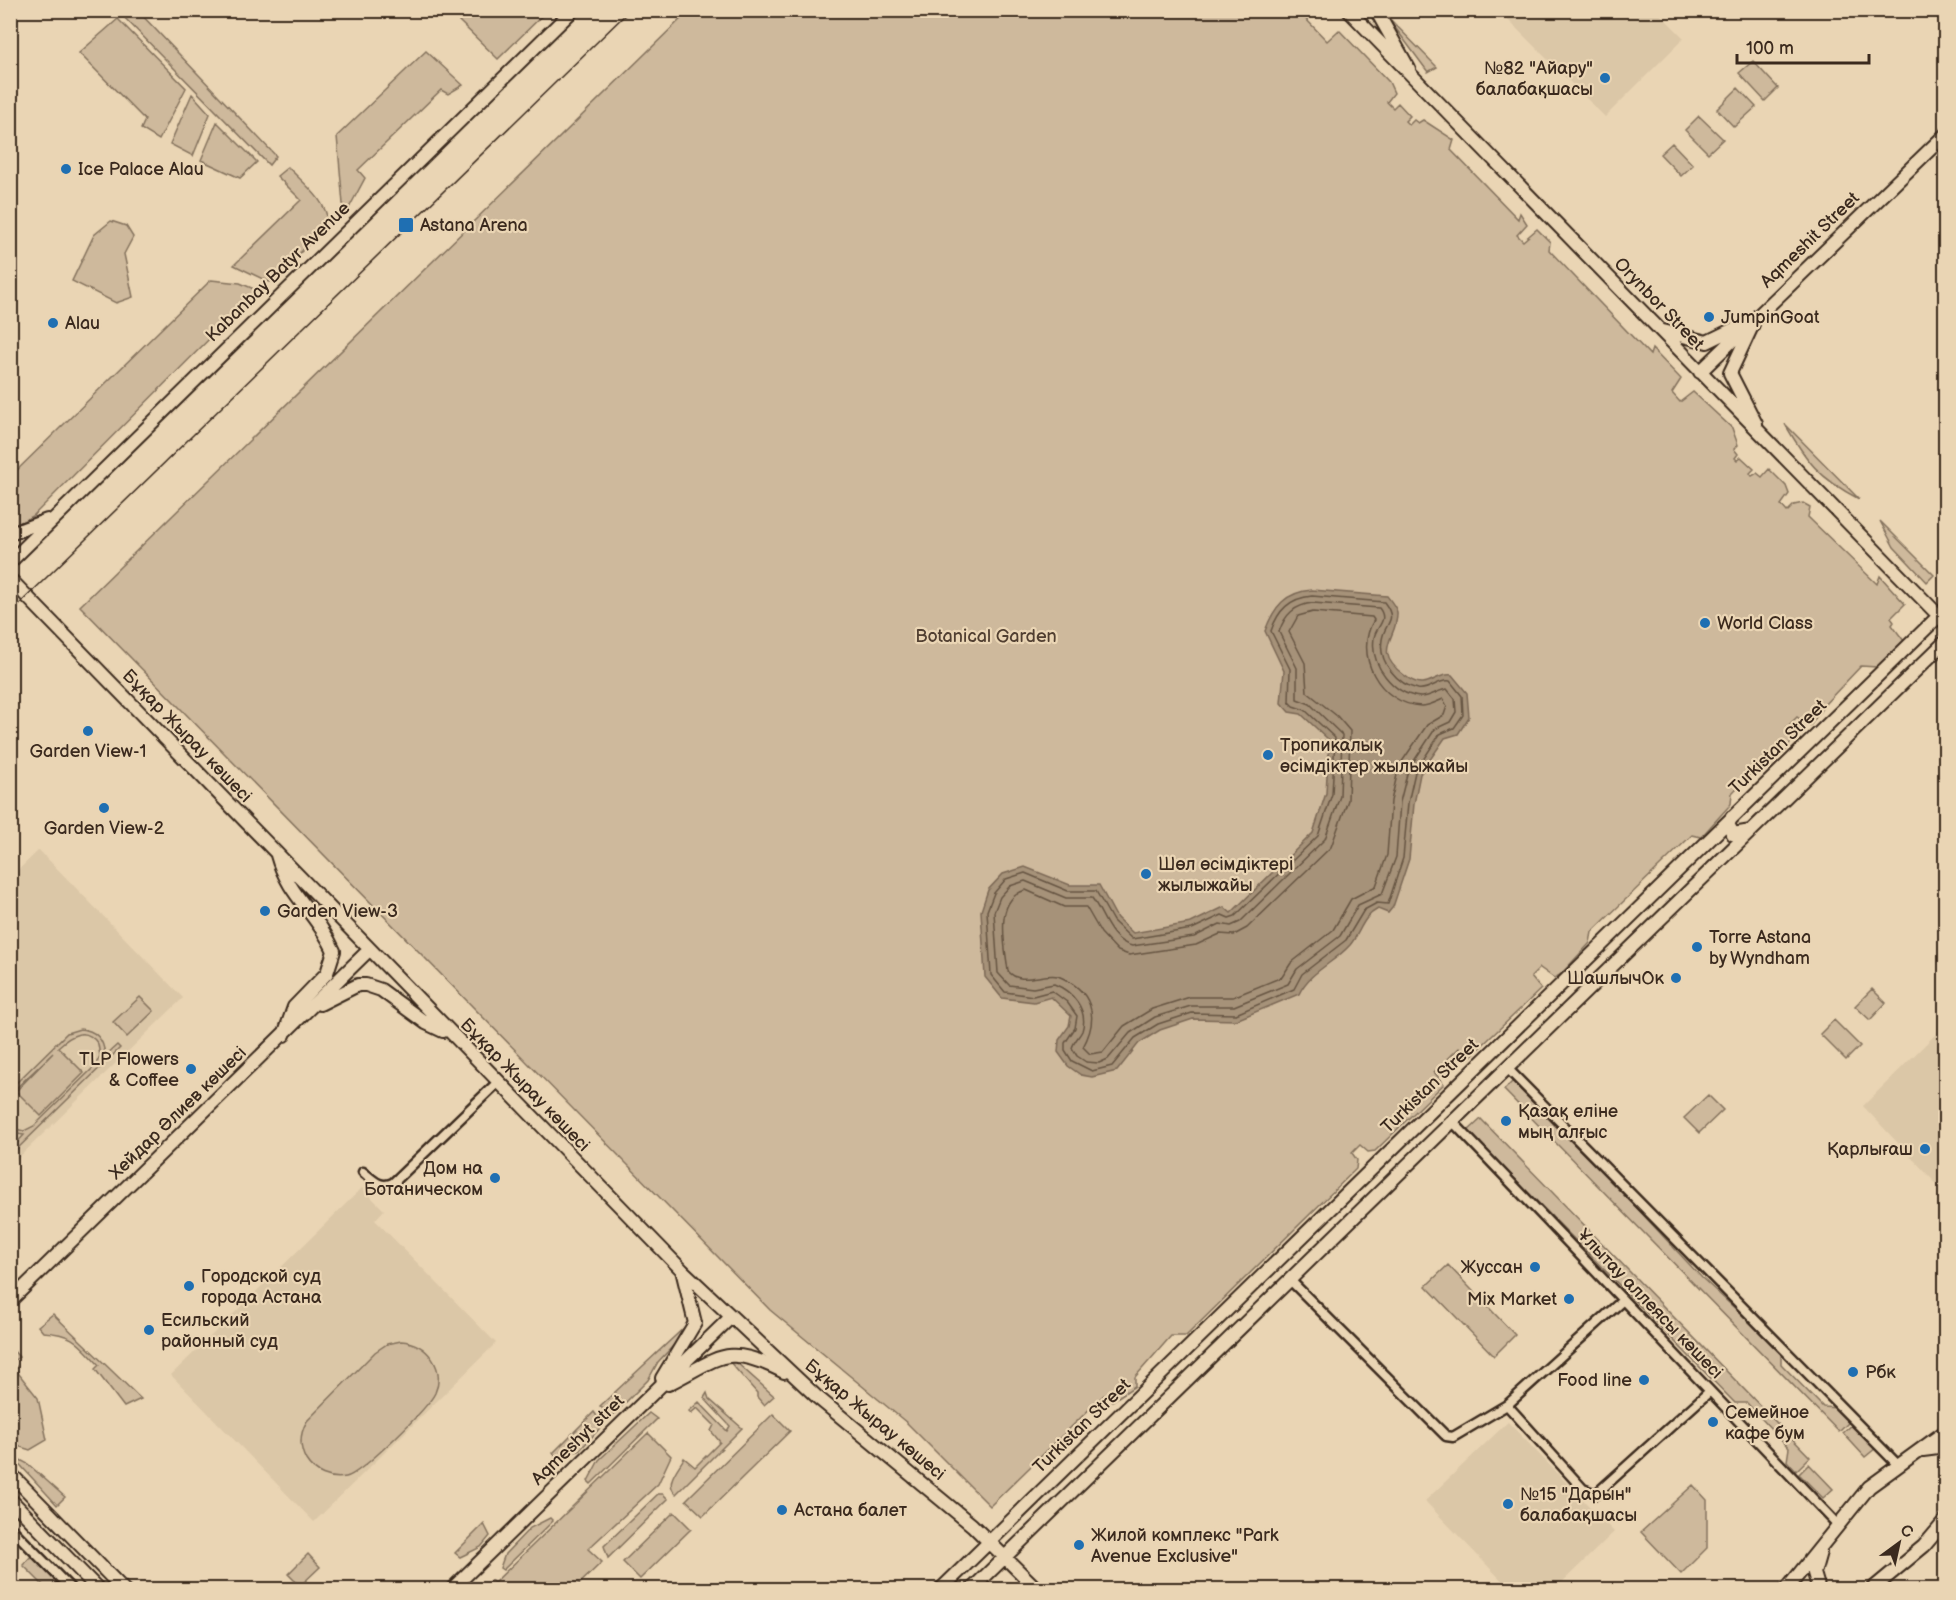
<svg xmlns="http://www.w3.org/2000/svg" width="1956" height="1600" font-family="'Balsamiq Sans',sans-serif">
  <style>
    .built { fill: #dbc7a7 }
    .green { fill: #ceb99c; stroke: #84725d; stroke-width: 1.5 }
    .water { fill: #a69279; stroke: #7b6855; stroke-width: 1.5 }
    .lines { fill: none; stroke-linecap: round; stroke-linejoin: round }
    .shore { stroke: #665442; stroke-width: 1.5 }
    .street-casing { stroke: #3b2a1e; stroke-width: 13 }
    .secondary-casing { stroke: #3b2a1e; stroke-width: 16 }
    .street { stroke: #ead5b4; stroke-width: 8 }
    .secondary { stroke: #ead5b4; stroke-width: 12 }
    .tram { stroke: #3b2a1e; stroke-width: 1.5 }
    .poi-dot { fill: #1f6fb2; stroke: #ead5b4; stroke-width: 2 }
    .labels { text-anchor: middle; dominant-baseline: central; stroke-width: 4.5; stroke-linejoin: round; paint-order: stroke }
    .poi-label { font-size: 18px; fill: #3b2a1e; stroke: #ead5b4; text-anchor: start }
    .street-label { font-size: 18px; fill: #3b2a1e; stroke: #ead5b4 }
    .park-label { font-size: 18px; fill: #513f31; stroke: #ead5b4 }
  </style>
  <rect width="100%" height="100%" fill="#ead5b4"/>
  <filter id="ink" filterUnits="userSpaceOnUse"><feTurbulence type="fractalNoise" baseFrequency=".0167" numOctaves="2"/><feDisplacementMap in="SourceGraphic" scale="12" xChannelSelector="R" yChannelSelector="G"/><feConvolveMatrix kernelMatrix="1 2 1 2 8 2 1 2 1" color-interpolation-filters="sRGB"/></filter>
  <g filter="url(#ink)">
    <path class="built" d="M1515,11H1657L1684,38L1605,117L1507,19Z
      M39,850L183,998L11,1165V877Z
      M1945,1025V1193L1863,1106Z
      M362,1188L384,1210L375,1220L496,1343L314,1522L171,1375Z
      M1508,1422L1614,1532L1555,1589H1510L1425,1501Z"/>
    <path class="green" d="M690,10L1308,11L1303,16L1327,41L1339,30L1389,82L1394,93L1387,102L1393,108L1398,103L1410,116L1405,121L1409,125L1414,120L1418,123L1423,120L1454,140L1451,150L1518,219L1520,213L1527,224L1517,235L1523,241L1537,229L1550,242L1549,250L1650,355L1652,349L1681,379L1672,393L1680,402L1693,392L1732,428L1738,445L1734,449L1738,454L1735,458L1737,460L1741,457L1754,469L1750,473L1752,476L1757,473L1762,477L1769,469L1786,486L1789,494L1781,505L1787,512L1794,505L1803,503L1810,507L1808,517L1877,584L1880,576L1905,604L1891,618L1894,622L1892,625L1904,641L1877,667L1861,666L1824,705L1810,726L1797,717L1787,727L1792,732L1793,739L1784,753H1771L1732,793L1731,804L1701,837L1692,835L1592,932L1590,943L1560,975L1554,978L1540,968L1531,977L1541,989L1469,1058L1459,1048L1434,1072L1444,1084L1375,1151L1368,1152L1360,1145L1352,1153L1357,1160L1356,1169L1186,1336H1171L1135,1377V1386L1112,1401L1104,1395L990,1506L907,1423L770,1310L80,606Z
      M118,11H138L276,156L269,165Z
      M468,11V10L547,11L498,59L458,20Z
      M1385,14L1437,67L1428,72Z
      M118,19L186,88L159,140L141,129L145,120L79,53Z
      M426,51L463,85L448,94L441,90L358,170L365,178L349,208L343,204L337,136Z
      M1753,61L1778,88L1765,101L1739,73Z
      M1738,88L1756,107L1734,127L1717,109Z
      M192,94L210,114L193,156L170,144Z
      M1699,116L1723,139L1708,153L1685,130Z
      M217,122L257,162L240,178L201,160Z
      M1672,143L1693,165L1681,176L1660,154Z
      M288,167C303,183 327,200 328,223L274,281L269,282L234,265L301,200L277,176Z
      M111,221L126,226L133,237L124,254L133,297L116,303L72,281L94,235Z
      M211,280L240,283L254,289V294L33,516L11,527V476Z
      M1785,424L1859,499C1819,478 1807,462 1785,424Z
      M1880,521L1934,575L1927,582L1894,547Z
      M1872,989L1886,1003L1870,1020L1855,1006Z
      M140,997L154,1011L127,1037L113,1022Z
      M1834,1020L1860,1046L1846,1060L1820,1034Z
      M80,1029C96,1030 104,1040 105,1056L117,1045L120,1048L11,1155V1149L24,1135L11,1133V1128L24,1131L34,1126L95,1066L100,1056L98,1044C86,1026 71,1035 58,1047L84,1073L41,1116L16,1091L53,1053L11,1093V1088L67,1033Z
      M1516,1078L1702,1278L1781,1351V1364L1823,1407L1839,1408L1852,1419L1839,1432L1504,1090Z
      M1708,1095L1723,1110L1699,1133L1684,1118Z
      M1481,1119L1810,1457L1796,1471L1787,1461L1789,1448L1747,1403H1735L1468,1131Z
      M1448,1265L1515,1335L1494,1356L1426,1286Z
      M53,1314L141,1399L124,1407L95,1369L99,1365C78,1343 75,1334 43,1332L38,1326Z
      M688,1324H691L689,1329L658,1362L648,1380L614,1414H608L600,1406Z
      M401,1341C427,1343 446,1368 435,1393C428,1408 361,1474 346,1477C330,1480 314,1473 306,1460C299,1447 300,1433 307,1421L375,1352L387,1344Z
      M11,1348L19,1357L13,1361L17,1368L15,1369L38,1398L47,1440L30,1450L11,1444Z
      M729,1361L737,1363L774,1396L764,1405L757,1397V1393Z
      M707,1393L709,1399L742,1428L676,1494C664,1483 678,1469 684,1458L695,1467L720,1442L711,1431L714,1425L697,1408L691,1413L689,1411L699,1402L727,1431L730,1426L704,1398Z
      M594,1412L599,1419L600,1428L579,1451L565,1453L558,1458L553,1453Z
      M649,1413L657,1419L591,1484L588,1481L599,1460Z
      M773,1414L790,1431L703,1516L686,1500Z
      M1853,1424L1876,1448L1865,1457L1843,1433Z
      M648,1433L671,1456L658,1484L588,1549L602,1562L574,1589H481L491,1580L494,1583Z
      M11,1455L28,1464L65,1497L57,1505Z
      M1809,1464L1833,1489L1823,1498L1799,1474Z
      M1693,1485L1707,1500V1548L1681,1574L1641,1532Z
      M658,1494H663L668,1499L608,1558L604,1546Z
      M674,1512L691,1529L640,1579L623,1562Z
      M550,1518L553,1521L503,1570L500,1568L505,1554L530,1528Z
      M484,1524L490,1536L481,1547L460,1557L455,1553Z
      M308,1554L320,1567L300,1586L288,1574Z
      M31,1556L64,1589H47L23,1565Z"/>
    <path class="water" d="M1312,590L1387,596C1391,601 1396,607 1397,612C1399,637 1370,650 1404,675C1409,679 1415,683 1421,683C1433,683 1440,673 1452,675L1467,693L1469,717L1458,734L1445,738L1420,774L1414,804L1409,859L1393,907L1388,913L1378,909C1362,917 1361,932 1350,945C1333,964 1310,971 1299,994L1236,1020L1193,1019L1160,1030L1139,1043L1117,1071L1092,1077L1081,1075L1068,1066L1058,1052L1059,1040L1069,1026L1071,1016L1051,997L1034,1002L1002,998L985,977L981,911L988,890L1003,874L1025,867L1070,885H1099L1117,918L1133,933L1191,923L1224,907L1231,913L1313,833L1326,793L1329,740L1301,714L1289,712L1281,703L1284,671L1265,631C1274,607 1285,592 1312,590Z"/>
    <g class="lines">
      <path class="shore" d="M1312,596L1384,602C1399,622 1384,622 1382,640C1378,662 1398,685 1418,689C1430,691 1438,679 1450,681L1462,696L1463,715L1454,728L1440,734L1415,772L1408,803L1403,858L1388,904L1377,903L1364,910L1346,940L1302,974L1294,989L1236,1014L1192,1013L1158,1024L1135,1038L1112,1066L1092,1071L1072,1061L1065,1050V1043L1075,1028L1077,1016L1067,1002L1052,991L1033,996L1005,992L991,975L987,911L994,893L1006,879L1025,873L1068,891H1096L1113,921L1132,939L1192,929L1222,915L1229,918L1235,916L1318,836L1332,794L1335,738L1305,710L1293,706L1289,702L1290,669L1271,631C1278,610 1290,598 1312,596Z
        M1313,603L1379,608C1389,621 1376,626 1374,638C1370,665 1393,694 1420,697C1429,698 1438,690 1447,689L1455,699L1456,712L1450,722L1435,729L1408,770L1400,802L1396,857L1382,894L1358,905L1340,936L1297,969L1288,984L1234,1006H1191L1155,1017L1130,1033L1108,1059L1099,1063L1086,1062L1077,1056L1072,1048C1074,1041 1079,1037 1082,1031C1089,1010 1072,991 1054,984L1033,988L1009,985L998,973L994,912L1000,897L1010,886L1025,881L1066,898H1092C1104,914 1109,940 1132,946L1194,937L1220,924L1231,926L1240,922L1325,839L1340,796L1342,735L1310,704L1297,699V668L1279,632C1285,614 1295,605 1313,603Z
        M1313,612L1372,617L1374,620C1353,654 1379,704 1421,706C1429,706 1436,702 1443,699L1447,706L1444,715L1427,725L1399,766L1391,801L1387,855L1376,886L1351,899L1333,930L1291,963L1282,977L1233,997H1190L1152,1009L1124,1026L1103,1052L1090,1054L1083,1047C1100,1016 1092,990 1058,976C1041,973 1020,986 1008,971C1005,945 993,899 1026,890L1064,907H1086L1101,933L1118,951L1129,955L1196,945L1220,934L1234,935L1247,928L1331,847L1348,800L1350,731L1337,716L1307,692L1305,663L1289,632L1298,616Z"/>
      <g class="street-casing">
        <path id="street" d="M1507,1068L1898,1465
          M1452,1121L1837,1524
          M363,1172C373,1180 380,1189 393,1183L497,1083
          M1290,1280L1446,1436L1453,1437L1507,1405L1623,1300
          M1507,1405L1583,1489L1596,1494L1710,1391
          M10,1527L72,1590"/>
      </g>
      <g class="secondary-casing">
        <path id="secondary" d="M1348,10L1946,623
          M1376,10L1409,69
          M1753,324L1730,373L1756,424
          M1663,331L1707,342L1742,325
          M1700,372L1946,134
          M10,534L47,520
          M10,562L573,10
          M10,579L682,1270L817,1397L972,1525L1038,1590
          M1732,817L1728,824L1733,834L1751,831
          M277,855C288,896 318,914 334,951L327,973L294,1007L284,1035
          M320,1004L358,985H366L381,990L426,1023L443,1031
          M10,1301L369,950
          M662,1378L695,1323L682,1270
          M668,1384C720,1358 726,1342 784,1372
          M1923,1450L1946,1447
          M10,1473L124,1590
          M10,1499L99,1590
          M451,1590L731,1317
          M940,1590L1946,609
          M971,1590L1946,641
          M1786,1590L1869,1487L1946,1431
          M1819,1590L1814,1573L1820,1552
          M1871,1590L1924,1546L1946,1520"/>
      </g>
      <use href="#street" class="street"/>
      <use href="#secondary" class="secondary"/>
      <path class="tram" d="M10,613L630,10"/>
    </g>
  </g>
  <g class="poi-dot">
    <circle cx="1605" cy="78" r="6"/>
    <circle cx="66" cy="169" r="6"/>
    <rect x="398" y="217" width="16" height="16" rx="3"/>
    <circle cx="1709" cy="317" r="6"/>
    <circle cx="53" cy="323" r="6"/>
    <circle cx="1705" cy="623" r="6"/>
    <circle cx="88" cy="731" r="6"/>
    <circle cx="1268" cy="755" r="6"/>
    <circle cx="104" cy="808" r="6"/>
    <circle cx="1146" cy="874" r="6"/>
    <circle cx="265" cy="911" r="6"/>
    <circle cx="1697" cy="947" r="6"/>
    <circle cx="1676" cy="978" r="6"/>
    <circle cx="191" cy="1069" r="6"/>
    <circle cx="1506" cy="1121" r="6"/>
    <circle cx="1925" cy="1149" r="6"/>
    <circle cx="495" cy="1178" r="6"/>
    <circle cx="1535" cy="1267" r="6"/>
    <circle cx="189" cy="1286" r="6"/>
    <circle cx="1569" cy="1299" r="6"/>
    <circle cx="149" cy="1330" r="6"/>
    <circle cx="1853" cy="1372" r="6"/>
    <circle cx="1644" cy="1380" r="6"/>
    <circle cx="1713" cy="1422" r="6"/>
    <circle cx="1508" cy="1504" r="6"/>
    <circle cx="782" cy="1510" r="6"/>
    <circle cx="1079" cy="1545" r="6"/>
  </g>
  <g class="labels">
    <g class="poi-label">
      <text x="1593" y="68" text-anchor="end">№82 "Айару"<tspan x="1593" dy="21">балабақшасы</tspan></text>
      <text x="78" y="169">Ice Palace Alau</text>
      <text x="420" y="225">Astana Arena</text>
      <text x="1721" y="317">JumpinGoat</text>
      <text x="65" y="323">Alau</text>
      <text x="1717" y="623">World Class</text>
      <text x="1280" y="745">Тропикалық<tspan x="1280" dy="21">өсімдіктер жылыжайы</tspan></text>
      <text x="88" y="751" text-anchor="middle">Garden View-1</text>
      <text x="104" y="828" text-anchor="middle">Garden View-2</text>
      <text x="1158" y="864">Шөл өсімдіктері<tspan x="1158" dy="21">жылыжайы</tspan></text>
      <text x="277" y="911">Garden View-3</text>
      <text x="1709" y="937">Torre Astana<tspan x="1709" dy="21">by Wyndham</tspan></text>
      <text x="1664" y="978" text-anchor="end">ШашлычОк</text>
      <text x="179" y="1059" text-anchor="end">TLP Flowers<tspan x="179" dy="21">&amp; Coffee</tspan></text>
      <text x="1518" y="1111">Қазақ еліне<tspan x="1518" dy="21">мың алғыс</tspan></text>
      <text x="1913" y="1149" text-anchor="end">Қарлығаш</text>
      <text x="483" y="1168" text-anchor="end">Дом на<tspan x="483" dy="21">Ботаническом</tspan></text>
      <text x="1523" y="1267" text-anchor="end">Жуссан</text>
      <text x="201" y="1276">Городской суд<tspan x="201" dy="21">города Астана</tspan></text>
      <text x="1557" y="1299" text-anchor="end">Mix Market</text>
      <text x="161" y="1320">Есильский<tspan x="161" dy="21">районный суд</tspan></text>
      <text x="1865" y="1372">Рбк</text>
      <text x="1632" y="1380" text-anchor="end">Food line</text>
      <text x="1725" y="1412">Семейное<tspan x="1725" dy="21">кафе бум</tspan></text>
      <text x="1520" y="1494">№15 "Дарын"<tspan x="1520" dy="21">балабақшасы</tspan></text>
      <text x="794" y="1510">Астана балет</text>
      <text x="1091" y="1535">Жилой комплекс "Park<tspan x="1091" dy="21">Avenue Exclusive"</tspan></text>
    </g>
    <g class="street-label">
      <text transform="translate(1810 240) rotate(-44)">Aqmeshit Street</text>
      <text transform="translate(278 272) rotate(-44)">Kabanbay Batyr Avenue</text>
      <text transform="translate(1659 304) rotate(46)">Orynbor Street</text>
      <text transform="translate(187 736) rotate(46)">Бұқар Жырау көшесі</text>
      <text transform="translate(1778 747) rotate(-44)">Turkistan Street</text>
      <text transform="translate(525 1085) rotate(46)">Бұқар Жырау көшесі</text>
      <text transform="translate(1430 1086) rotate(-44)">Turkistan Street</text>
      <text transform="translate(178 1113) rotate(-44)">Хейдар Әлиев көшесі</text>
      <text transform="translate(1650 1304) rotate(46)">Ұлытау аллеясы көшесі</text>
      <text transform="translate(875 1420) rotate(40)">Бұқар Жырау көшесі</text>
      <text transform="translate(1082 1426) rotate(-44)">Turkistan Street</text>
      <text transform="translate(578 1440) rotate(-44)">Aqmeshyt stret</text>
    </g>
    <g class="park-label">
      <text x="986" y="636">Botanical Garden</text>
    </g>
  </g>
  <rect width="1956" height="1600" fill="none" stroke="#ead5b4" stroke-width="36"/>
  <rect x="18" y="18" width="1920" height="1564" fill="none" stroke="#3b2a1e" stroke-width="2" filter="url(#ink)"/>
  <g transform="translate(1899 1543) rotate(33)" stroke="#ead5b4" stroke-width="4.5" paint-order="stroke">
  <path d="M0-4.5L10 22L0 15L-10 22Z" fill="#3b2a1e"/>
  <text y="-9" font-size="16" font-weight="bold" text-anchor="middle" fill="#3b2a1e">С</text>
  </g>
  <path d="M1737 54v9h132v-9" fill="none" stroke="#3b2a1e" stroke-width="3"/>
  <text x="1746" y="54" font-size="18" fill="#3b2a1e" stroke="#ead5b4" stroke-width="4.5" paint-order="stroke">100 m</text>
</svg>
